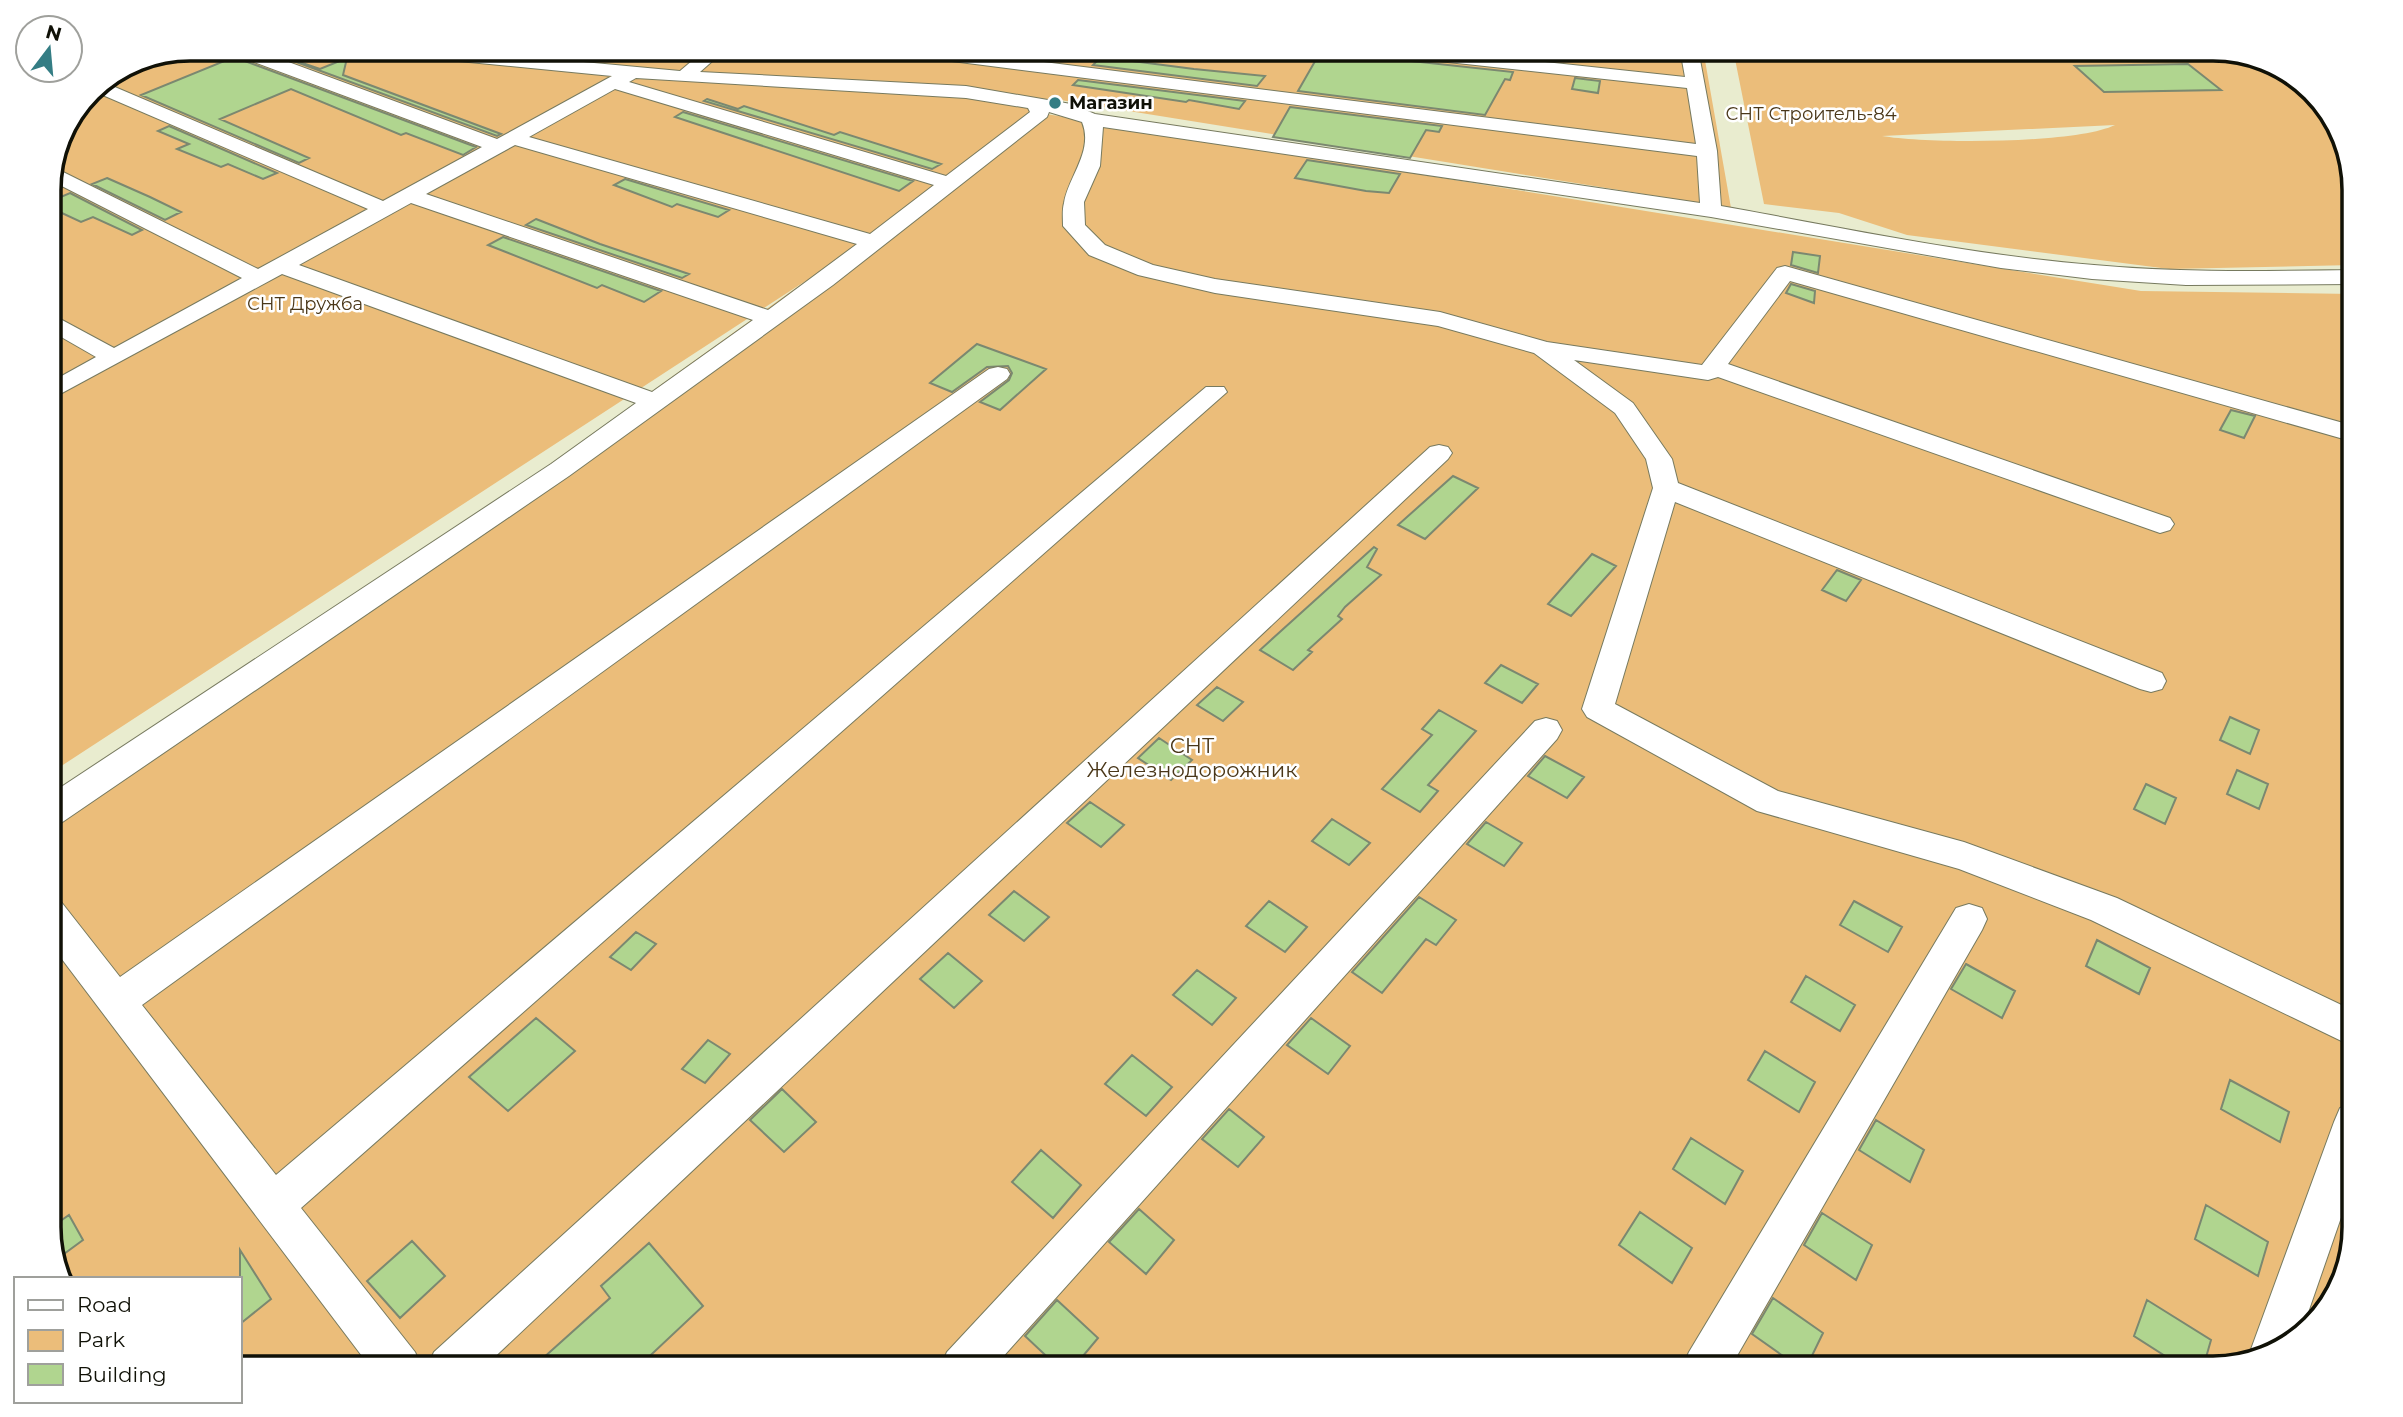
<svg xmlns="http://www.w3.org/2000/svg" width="2403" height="1417" font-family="Montserrat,sans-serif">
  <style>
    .green { fill: #ebbd7a; fill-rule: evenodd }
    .building { fill: #b0d58f; stroke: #7b8870; stroke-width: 2 }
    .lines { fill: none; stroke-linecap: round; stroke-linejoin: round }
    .minor-casing { stroke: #777a5f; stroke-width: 2 }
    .minor { fill: #fff; fill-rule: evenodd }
    .poi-dot { fill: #347d84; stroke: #fff; stroke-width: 2.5 }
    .labels { text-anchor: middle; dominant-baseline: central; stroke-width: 5; stroke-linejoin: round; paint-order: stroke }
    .far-poi-label { font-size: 18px; font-weight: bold; fill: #101107; stroke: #fff; text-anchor: start }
    .far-park-label { font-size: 18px; fill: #4a3719; stroke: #fff }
    .park-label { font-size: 21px; fill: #4a3719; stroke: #fff }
    .rim { fill: none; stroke: #101107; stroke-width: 3.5 }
  </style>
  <rect width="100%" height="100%" fill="#e9eccf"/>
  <path class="green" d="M191,49H1703L1731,208L1054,99L901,212L1040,113L2141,291L2354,294V1227L2335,1298L2283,1349L2213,1368H240V1279H63L49,1235V824L807,280L49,774V182L60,136L91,90L137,60Z
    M1733,49H2212L2283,68L2335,120L2354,182V265L2169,269L1907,235L1839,213L1764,204ZM2115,125C2076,144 1928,144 1882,136Z"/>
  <path class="building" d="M261,49L320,69L347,58L343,75L501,134L497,136Z
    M1322,49L1374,57L1513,72L1510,80L1505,79L1485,115L1298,91Z
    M234,57L476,147L463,155L406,133L401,135L291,89L220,119L309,158L299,163L141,95Z
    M1101,57L1194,69L1265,76L1257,86L1093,65Z
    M2188,64L2221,90L2104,92L2075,66Z
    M1575,78L1600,81L1598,93L1572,89Z
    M1078,80L1245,101L1239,109L1189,100L1186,102L1073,85Z
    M707,99L738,109L744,106L834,135L840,132L941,164L932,169L704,101Z
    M1290,107L1442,126L1439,132L1426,130L1410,158L1273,137Z
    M683,112L913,181L899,191L675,117Z
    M169,126L277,173L263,179L228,164L221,167L177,149L189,144L158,131Z
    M1307,160L1400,174L1389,193L1366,191L1295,178Z
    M107,178L150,197L181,212L165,220L92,184Z
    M625,179L729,210L718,217L677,204L672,207L614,185Z
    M70,193L142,230L132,235L93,217L81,222L49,207V202Z
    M536,219L600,244L689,274L682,278L526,225Z
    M503,237L661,291L644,302L602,285L597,288L488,245Z
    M1793,252L1820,256L1818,273L1791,265Z
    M1791,284L1815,291L1814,303L1786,293Z
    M977,344L1046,369L1000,410L980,402L1009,380L1012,373L1008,366L987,367L952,392L930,383Z
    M2231,410L2255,416L2244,438L2220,430Z
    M1453,476L1478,488L1425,539L1398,525Z
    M1374,547L1377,549L1367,567L1381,575L1345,607L1338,616L1342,619L1308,650L1312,652L1293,670L1260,650Z
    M1592,554L1616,566L1571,616L1548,604Z
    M1837,570L1861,580L1846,601L1822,590Z
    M1501,665L1538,684L1522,703L1485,683Z
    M1217,687L1243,702L1223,721L1197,705Z
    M1439,710L1476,731L1428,785L1438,791L1420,812L1382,789L1432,735L1422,729Z
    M2230,717L2259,730L2250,754L2220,740Z
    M1159,738L1192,760L1171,780L1138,758Z
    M1545,756L1584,777L1567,798L1528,776Z
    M2237,770L2268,784L2259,809L2227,794Z
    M2146,784L2176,798L2165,824L2134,809Z
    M1090,802L1124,825L1101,847L1067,823Z
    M1332,819L1370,843L1349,865L1312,841Z
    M1486,822L1522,843L1504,866L1467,844Z
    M1014,891L1049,917L1024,941L989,915Z
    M1419,897L1456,920L1436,945L1426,939L1382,993L1352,972Z
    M1269,901L1307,927L1285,952L1246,926Z
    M1854,901L1902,927L1888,952L1840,925Z
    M636,932L656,944L631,970L610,957Z
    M2097,940L2150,968L2139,994L2086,966Z
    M948,953L982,981L954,1008L920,979Z
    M1966,964L2015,991L2002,1018L1951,989Z
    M1197,970L1236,998L1212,1025L1173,995Z
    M1806,976L1855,1005L1840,1031L1791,1002Z
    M536,1018L575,1051L508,1111L469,1077Z
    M1311,1018L1350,1046L1328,1074L1287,1045Z
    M708,1040L730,1054L705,1083L682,1069Z
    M1765,1051L1815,1082L1799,1112L1748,1080Z
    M1132,1055L1172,1087L1146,1116L1105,1084Z
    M2230,1080L2289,1112L2280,1142L2221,1109Z
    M782,1089L816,1122L784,1152L750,1120Z
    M1229,1109L1264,1137L1238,1167L1202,1139Z
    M1876,1120L1924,1150L1910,1182L1859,1150Z
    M1691,1138L1743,1171L1725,1204L1673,1169Z
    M1041,1150L1081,1185L1053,1218L1012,1182Z
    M2206,1205L2268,1242L2258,1276L2195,1239Z
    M1139,1209L1174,1240L1146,1274L1109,1242Z
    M1640,1212L1692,1248L1672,1283L1619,1245Z
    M1822,1213L1872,1245L1856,1280L1804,1245Z
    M69,1215L83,1240L57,1259L49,1229Z
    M412,1241L445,1276L400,1318L367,1281Z
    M649,1243L703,1306L637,1368H532L610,1298L601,1286Z
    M240,1250L271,1299L240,1324Z
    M1773,1298L1823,1333L1806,1368H1800L1752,1334Z
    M1057,1300L1098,1338L1073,1368H1059L1025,1336Z
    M2147,1300L2211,1340L2203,1368H2184L2134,1336Z"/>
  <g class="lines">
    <g class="minor-casing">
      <path id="minor" d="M227,49H253L497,139L612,76L387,54L378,49H444L680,71L706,49H726L700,72L966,86L1071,104L1095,114L1700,203L1697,156L897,54L888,49H941L1696,144L1687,88L1374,54L1365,49H1423L1685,77L1680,49H1698L1717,151L1721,206C1845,228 1969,255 2094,265C2180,273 2267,271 2354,270V284L2186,285L2092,279L2001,268L1711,217L1103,127L1100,166L1084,202L1085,225L1105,245L1153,265L1215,279L1440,312L1547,342L1702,365L1777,268L1785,266L2354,426V442L1790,281L1728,364L2170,518L2174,524L2170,530L2160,533L1718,377L1708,380L1574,360L1633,403L1672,459L1678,483L2162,673L2166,681L2162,689L2151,692L2140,689L1675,502L1615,704L1778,791L1964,842L2117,898L2354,1011V1047L2091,920L1959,869L1757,811L1587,717L1582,709L1653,488L1646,459L1615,413L1534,353L1438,326L1215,293L1138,275L1089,255L1063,226C1063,219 1062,210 1064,203C1068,177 1094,151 1082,122L1049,112L1047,117L833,285L569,476L61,823L49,826V795L551,464L636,403L282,274L49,400V383L96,357L49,330V313L114,348L242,278L50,180L53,167L258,269L368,209L91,90L103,82L383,201L482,147L230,53ZM636,78L966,98L1028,108L1030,112L946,176L629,82ZM615,89L934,185L870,234L529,137ZM515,145L857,244L768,310L426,194ZM411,203L753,320L652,392L299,265Z
        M998,367L1007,369L1010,374L1007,379L142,1005L276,1175L1206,387H1224L1227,392L301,1208L415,1352L422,1368H371L49,942V899L62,903L120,977L989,369Z
        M1439,445L1448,447L1452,453L1448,459L483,1368H427L434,1352L1430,447Z
        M1546,718L1557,721L1562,730L1557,739L993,1368H940L947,1352L1535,721Z
        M1969,904L1982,908L1987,919L1982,930L1730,1368H1682L1689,1352L1956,908Z
        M2354,1103V1180L2302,1330L2283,1349L2252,1357L2250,1352L2334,1122L2340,1108Z"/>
    </g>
    <use href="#minor" class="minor"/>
  </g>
  <circle class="poi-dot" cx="1055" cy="103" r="7"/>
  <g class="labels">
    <g class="far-poi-label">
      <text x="1069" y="103">Магазин</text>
    </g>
    <g class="far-park-label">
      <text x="1811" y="114">СНТ Строитель-84</text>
      <text x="305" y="304">СНТ Дружба</text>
    </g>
    <g class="park-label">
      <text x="1192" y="745">СНТ<tspan x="1192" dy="24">Железнодорожник</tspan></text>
    </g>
  </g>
  <path d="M0 0H2403V1417H0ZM190 61H2213A129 129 0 0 1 2342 190V1227A129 129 0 0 1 2213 1356H190A129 129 0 0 1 61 1227V190A129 129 0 0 1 190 61Z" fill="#fff" fill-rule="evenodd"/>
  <path class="rim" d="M190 61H2213A129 129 0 0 1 2342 190V1227A129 129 0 0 1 2213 1356H190A129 129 0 0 1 61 1227V190A129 129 0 0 1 190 61Z"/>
  <rect x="14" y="1277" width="228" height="126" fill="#ffffff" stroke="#9fa09c" stroke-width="2"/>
  <rect x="28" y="1300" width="35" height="10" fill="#ffffff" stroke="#9fa09c" stroke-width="2"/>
  <text x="77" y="1312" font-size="21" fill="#101107">Road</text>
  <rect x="28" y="1330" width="35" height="21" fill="#ebbd7a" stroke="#9fa09c" stroke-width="2"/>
  <text x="77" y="1347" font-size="21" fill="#101107">Park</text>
  <rect x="28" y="1364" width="35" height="21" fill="#b0d58f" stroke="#9fa09c" stroke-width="2"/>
  <text x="77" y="1382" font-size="21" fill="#101107">Building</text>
  <g transform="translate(49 49) rotate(16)"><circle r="33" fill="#ffffff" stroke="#9fa09c" stroke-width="2"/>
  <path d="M0-5L12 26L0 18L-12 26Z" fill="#347d84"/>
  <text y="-10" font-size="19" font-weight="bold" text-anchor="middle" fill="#101107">N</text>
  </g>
</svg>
